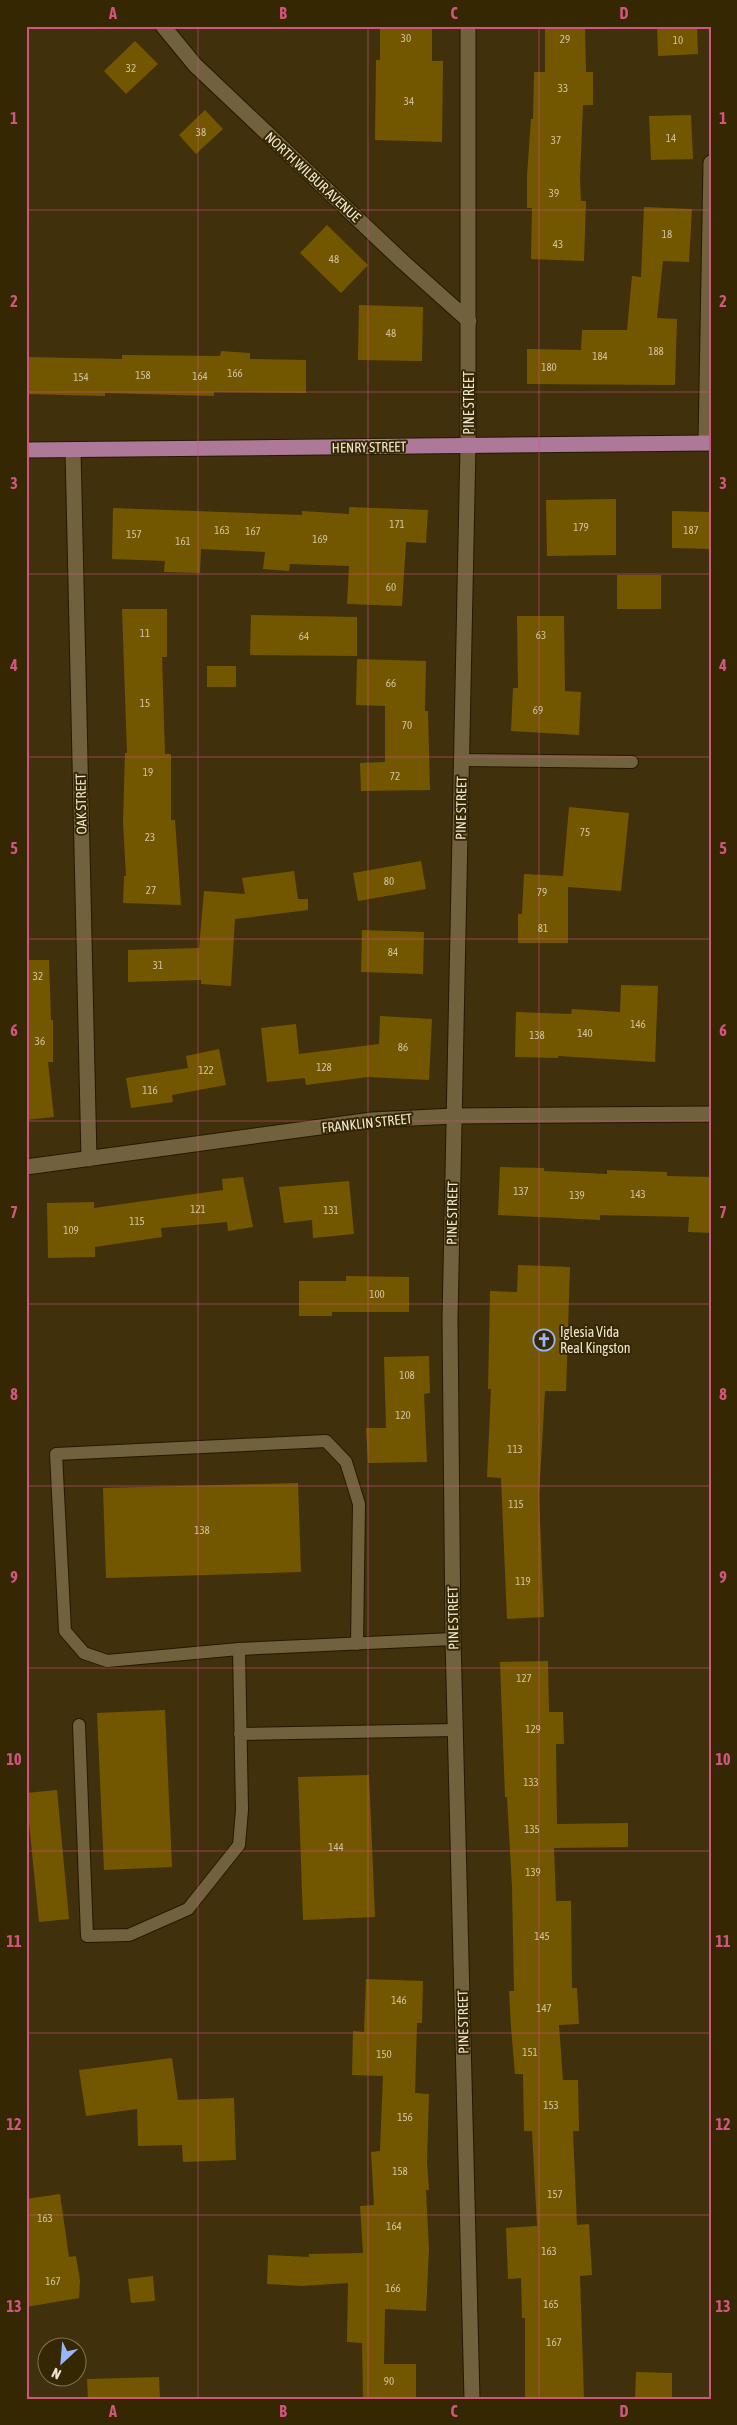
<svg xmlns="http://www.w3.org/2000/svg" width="737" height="2425" font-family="'Asap Condensed',sans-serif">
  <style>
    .building { fill: #735700 }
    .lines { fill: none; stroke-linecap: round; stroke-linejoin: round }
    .lane-casing { stroke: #241900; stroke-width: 14 }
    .street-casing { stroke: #241900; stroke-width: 17 }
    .primary-casing { stroke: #241900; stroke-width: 17 }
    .lane { stroke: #71623d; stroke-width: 12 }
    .street { stroke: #71623d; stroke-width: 15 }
    .primary { stroke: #ae7899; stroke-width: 15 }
    .grid { fill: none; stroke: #d0567f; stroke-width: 1; stroke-opacity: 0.55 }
    .labels { text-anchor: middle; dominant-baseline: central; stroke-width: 4; stroke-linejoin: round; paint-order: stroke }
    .number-label { font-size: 11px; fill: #d0c29e }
    .street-label { font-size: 14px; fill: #efe6d2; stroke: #352701 }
    .poi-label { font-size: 14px; fill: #efe6d2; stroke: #352701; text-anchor: start }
    .neatline { fill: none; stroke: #d0567f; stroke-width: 2 }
    .grid-label { font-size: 16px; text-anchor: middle; font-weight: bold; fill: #d0567f }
  </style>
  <rect width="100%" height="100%" fill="#40310c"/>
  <path class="building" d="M380,26H432V61H443L442,142L375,140L376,60H380Z
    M545,26H585L586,72H593V105H583L580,177L581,201H586L584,261L531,259L532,208H527V176L531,119H533L534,72H545Z
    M657,26H697L698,54L658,56Z
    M135,41L158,64L126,94L104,71Z
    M205,110L223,129L196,154L179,135Z
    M691,115L693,159L651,160L649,116Z
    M644,207L692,209L689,262L663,261L657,318L677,319L675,385L527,384V349L581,350L582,330H627L632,276L641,277Z
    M327,225L368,265L341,293L300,253Z
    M359,305L423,307L422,361L358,360Z
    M221,351L250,353V359L306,360V393L214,392V396L105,393V396L26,394V357L122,359V355L220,356Z
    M616,499V555L547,556L546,500Z
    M349,507L428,510L426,543L406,542L402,606L347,604L349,566L290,564L289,571L263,569L265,552L201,549L200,573L164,572L165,561L112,559L113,508L302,515V511L349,514Z
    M672,511L711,512V549L672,548Z
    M617,575H661V609H617Z
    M122,609H167V657H162L165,754H171V820H175L181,905L123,903L124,876H126L123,823L125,753H127Z
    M251,615L357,617V656L250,655Z
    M517,616H564L565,691L581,692L579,735L511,731L513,688H518Z
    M357,659L426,661L425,711H428L430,790L361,791L360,763L385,762V706L356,705Z
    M207,666H236V687H207Z
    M569,807L629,813L621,891L568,887V943H518V914H522L524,874L563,876Z
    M421,861L426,889L358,901L353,873Z
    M294,871L298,899H308V910L235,919L231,986L201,984V980L128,982V950L199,948L204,891L245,894L242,878Z
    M362,930L424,932L423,974L361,972Z
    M26,960H49L51,1020H53V1062H48L54,1117L26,1120Z
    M621,985L658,986L655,1062L558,1056V1058L515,1057L516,1012L571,1014L572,1009L620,1012Z
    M380,1016L432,1019L429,1080L368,1077L306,1085L305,1078L267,1082L261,1028L296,1024L299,1054L379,1044Z
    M219,1049L226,1085L172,1095L173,1102L131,1108L126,1078L188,1068L186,1056Z
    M500,1167L544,1168V1171L607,1174V1170L667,1172V1176L711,1177V1233L688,1232L689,1217L600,1215V1220L498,1215Z
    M243,1177L253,1227L228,1231L227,1222L161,1228L162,1237L95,1247V1257L48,1258L47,1203L94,1202V1208L223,1190L222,1179Z
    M349,1181L354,1234L313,1238L312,1220L284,1223L279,1187Z
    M518,1265L570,1267L566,1391H545L539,1496L544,1617L507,1619L501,1478L487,1477L491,1389H488L490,1291L517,1292Z
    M346,1276L409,1277V1312H332V1316H299V1281H346Z
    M429,1356L430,1393L424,1394L427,1462L368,1463L366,1428H386L384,1357Z
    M298,1483L301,1572L106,1578L103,1488Z
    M548,1661L549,1712H563L564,1744H556L557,1824L628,1823V1847L554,1848L556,1901H571L572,1988H577L579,2024L559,2025L563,2080H578L579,2131H573L577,2225L589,2224L592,2275L580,2276L584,2399H525V2318H522L521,2278L508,2279L506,2228L537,2226L532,2131H524L523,2074H515L511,2027L509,1991H514L512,1887L507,1797H505L500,1662Z
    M165,1710L172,1867L104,1870L97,1713Z
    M369,1775L375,1917L303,1920L298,1777Z
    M57,1790L69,1919L39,1922L26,1793Z
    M366,1979L423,1981L422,2023H417L415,2093L429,2094L427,2162L429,2190H426L429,2249L426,2311L385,2309L384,2364H416V2399H363L362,2343L347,2342L348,2283L302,2286L267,2284L268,2255L309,2257V2254L363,2253L360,2206L374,2205L371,2152L380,2151L383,2076L352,2075L353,2031L364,2032Z
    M172,2058L178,2100L234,2098L236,2160L183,2162L182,2145L138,2146L137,2109L86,2116L79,2070Z
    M60,2194L69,2257L76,2256L80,2281L79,2298L26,2307V2199Z
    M153,2276L155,2301L131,2303L128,2279Z
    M636,2372L672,2373V2399H635Z
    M159,2377L160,2399H88L87,2379Z"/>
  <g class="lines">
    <g class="lane-casing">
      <path id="lane" d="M462,760L632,762
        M239,1649L107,1661L84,1653L65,1631L56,1454L326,1441L346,1462L359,1504L357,1644
        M79,1725L87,1936L129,1935L188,1909L239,1845L242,1810L239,1649L453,1639
        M240,1734L455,1730"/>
    </g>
    <g class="street-casing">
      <path id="street" d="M163,26L195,65L402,261L469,321
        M468,26V445L450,1319L453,1639L472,2399
        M706,443L711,163
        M73,450L89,1159
        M26,1167L372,1120L454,1116L711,1114"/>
    </g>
    <g class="primary-casing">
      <path id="primary" d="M26,450L711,443"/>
    </g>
    <use href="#lane" class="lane"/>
    <use href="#street" class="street"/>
    <use href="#primary" class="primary"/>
  </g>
  <path class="grid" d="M198,26V2399M368,26V2399M539,26V2399M26,210H711M26,392H711M26,574H711M26,757H711M26,939H711M26,1121H711M26,1304H711M26,1486H711M26,1668H711M26,1851H711M26,2033H711M26,2215H711"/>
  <defs>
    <g id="church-ring" transform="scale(1.125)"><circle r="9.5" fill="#352701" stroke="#99b5fd" stroke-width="1.5"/><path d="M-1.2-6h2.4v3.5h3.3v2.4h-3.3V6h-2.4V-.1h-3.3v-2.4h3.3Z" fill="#99b5fd"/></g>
  </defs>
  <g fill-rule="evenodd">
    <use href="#church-ring" x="544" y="1340"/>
  </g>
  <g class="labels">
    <g class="number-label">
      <text x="406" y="38">30</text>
      <text x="565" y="39">29</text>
      <text x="678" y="40">10</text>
      <text x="131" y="68">32</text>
      <text x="563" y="88">33</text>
      <text x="409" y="101">34</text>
      <text x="201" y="132">38</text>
      <text x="671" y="138">14</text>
      <text x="556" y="140">37</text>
      <text x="554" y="193">39</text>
      <text x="667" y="234">18</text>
      <text x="558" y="244">43</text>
      <text x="334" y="259">48</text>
      <text x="391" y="333">48</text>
      <text x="656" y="351">188</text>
      <text x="600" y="356">184</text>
      <text x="549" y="367">180</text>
      <text x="235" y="373">166</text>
      <text x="143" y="375">158</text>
      <text x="200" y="376">164</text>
      <text x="81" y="377">154</text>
      <text x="397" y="524">171</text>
      <text x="581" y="527">179</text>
      <text x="222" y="530">163</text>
      <text x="691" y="530">187</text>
      <text x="253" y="531">167</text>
      <text x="134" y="534">157</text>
      <text x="320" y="539">169</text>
      <text x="183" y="541">161</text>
      <text x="391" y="587">60</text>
      <text x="145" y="633">11</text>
      <text x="541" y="635">63</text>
      <text x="304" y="636">64</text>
      <text x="391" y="683">66</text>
      <text x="145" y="703">15</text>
      <text x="538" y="710">69</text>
      <text x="407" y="725">70</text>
      <text x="148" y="772">19</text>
      <text x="395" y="776">72</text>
      <text x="585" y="832">75</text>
      <text x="150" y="837">23</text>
      <text x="389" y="881">80</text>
      <text x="151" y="890">27</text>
      <text x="542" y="892">79</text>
      <text x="543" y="928">81</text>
      <text x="393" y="952">84</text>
      <text x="158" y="965">31</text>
      <text x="38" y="976">32</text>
      <text x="638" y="1024">146</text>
      <text x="585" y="1033">140</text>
      <text x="537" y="1035">138</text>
      <text x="40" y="1041">36</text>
      <text x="403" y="1047">86</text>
      <text x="324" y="1067">128</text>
      <text x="206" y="1070">122</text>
      <text x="150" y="1090">116</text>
      <text x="521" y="1191">137</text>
      <text x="638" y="1194">143</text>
      <text x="577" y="1195">139</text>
      <text x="198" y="1209">121</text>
      <text x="331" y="1210">131</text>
      <text x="137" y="1221">115</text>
      <text x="71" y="1230">109</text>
      <text x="377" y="1294">100</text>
      <text x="407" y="1375">108</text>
      <text x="403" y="1415">120</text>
      <text x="515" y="1449">113</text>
      <text x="516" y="1504">115</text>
      <text x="202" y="1530">138</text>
      <text x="523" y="1581">119</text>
      <text x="524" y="1678">127</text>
      <text x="533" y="1729">129</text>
      <text x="531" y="1782">133</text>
      <text x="532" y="1829">135</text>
      <text x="336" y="1847">144</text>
      <text x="533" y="1872">139</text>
      <text x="542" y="1936">145</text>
      <text x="399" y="2000">146</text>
      <text x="544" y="2008">147</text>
      <text x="530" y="2052">151</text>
      <text x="384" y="2054">150</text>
      <text x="551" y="2105">153</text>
      <text x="405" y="2117">156</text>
      <text x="400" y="2171">158</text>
      <text x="555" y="2194">157</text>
      <text x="45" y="2218">163</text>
      <text x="394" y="2226">164</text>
      <text x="549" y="2251">163</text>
      <text x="53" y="2281">167</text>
      <text x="393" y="2288">166</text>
      <text x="551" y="2304">165</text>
      <text x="554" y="2342">167</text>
      <text x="389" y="2381">90</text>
    </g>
    <g class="street-label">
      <text transform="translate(313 177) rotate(43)">NORTH WILBUR AVENUE</text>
      <text transform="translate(469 403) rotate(-90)">PINE STREET</text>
      <text transform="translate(369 447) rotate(-1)">HENRY STREET</text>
      <text transform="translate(81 804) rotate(-91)">OAK STREET</text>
      <text transform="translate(461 808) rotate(-89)">PINE STREET</text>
      <text transform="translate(367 1123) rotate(-6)">FRANKLIN STREET</text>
      <text transform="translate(452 1213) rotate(-89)">PINE STREET</text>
      <text transform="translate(453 1618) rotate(-91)">PINE STREET</text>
      <text transform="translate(463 2022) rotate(-91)">PINE STREET</text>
    </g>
    <g class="poi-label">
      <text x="560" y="1332">Iglesia Vida<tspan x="560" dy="16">Real Kingston</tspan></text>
    </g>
  </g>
  <rect width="737" height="2425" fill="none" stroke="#352701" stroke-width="55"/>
  <g transform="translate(62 2362) rotate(206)"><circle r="24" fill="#352701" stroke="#7f7355"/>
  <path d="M0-4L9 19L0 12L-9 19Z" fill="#99b5fd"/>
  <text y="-8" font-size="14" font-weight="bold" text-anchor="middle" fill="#efe6d2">N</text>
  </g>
  <rect x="28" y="28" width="682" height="2370" class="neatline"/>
  <g class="grid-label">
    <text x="113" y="19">A</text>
    <text x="283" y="19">B</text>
    <text x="454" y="19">C</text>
    <text x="624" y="19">D</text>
    <text x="14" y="124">1</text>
    <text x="723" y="124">1</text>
    <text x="14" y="307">2</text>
    <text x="723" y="307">2</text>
    <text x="14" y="489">3</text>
    <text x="723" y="489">3</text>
    <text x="14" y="671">4</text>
    <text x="723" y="671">4</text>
    <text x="14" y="854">5</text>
    <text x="723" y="854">5</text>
    <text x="14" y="1036">6</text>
    <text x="723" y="1036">6</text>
    <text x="14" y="1218">7</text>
    <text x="723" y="1218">7</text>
    <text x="14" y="1400">8</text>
    <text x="723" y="1400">8</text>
    <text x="14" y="1583">9</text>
    <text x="723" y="1583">9</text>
    <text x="14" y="1765">10</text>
    <text x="723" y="1765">10</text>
    <text x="14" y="1947">11</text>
    <text x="723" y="1947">11</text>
    <text x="14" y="2130">12</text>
    <text x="723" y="2130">12</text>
    <text x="14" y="2312">13</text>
    <text x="723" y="2312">13</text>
    <text x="113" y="2417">A</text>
    <text x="283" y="2417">B</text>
    <text x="454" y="2417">C</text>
    <text x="624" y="2417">D</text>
  </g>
</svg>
